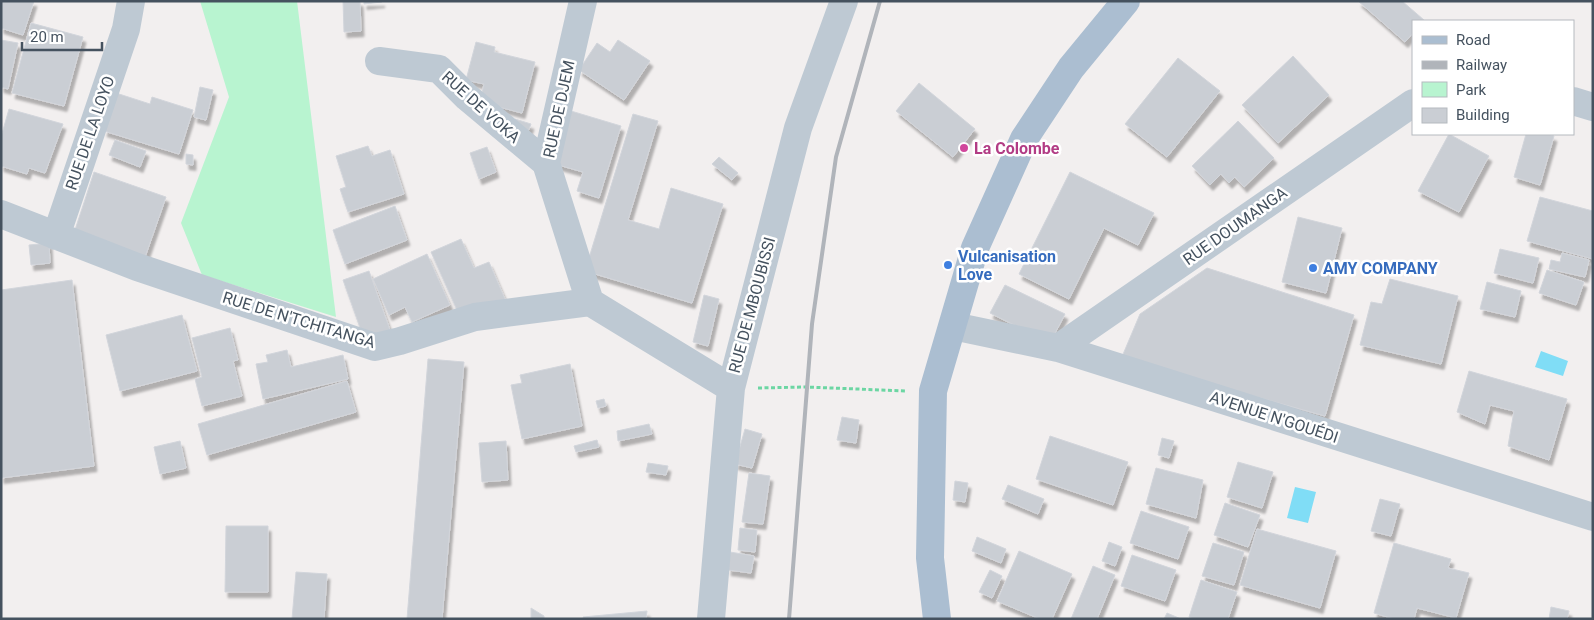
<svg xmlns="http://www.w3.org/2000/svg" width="1594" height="620" font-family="Roboto,sans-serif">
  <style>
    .green { fill: #b8f4d0 }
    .water { fill: #80ddf6 }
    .building { fill: #caced4; stroke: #d2d5db; filter: url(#shadow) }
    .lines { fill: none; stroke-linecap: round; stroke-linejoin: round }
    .path { stroke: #6cd6a3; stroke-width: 3; stroke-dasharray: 4 2.5; stroke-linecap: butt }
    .minor { stroke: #bec9d3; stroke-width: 28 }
    .major { stroke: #abbed1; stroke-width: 28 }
    .rail { stroke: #b0b4ba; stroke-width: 4 }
    .hotel-dot { fill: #d1479c; stroke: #fff; stroke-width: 2 }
    .shop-dot { fill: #3f7fe0; stroke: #fff; stroke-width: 2 }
    .labels { text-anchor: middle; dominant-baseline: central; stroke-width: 5; stroke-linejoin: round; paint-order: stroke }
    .street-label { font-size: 16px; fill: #45525f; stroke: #fff }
    .hotel-label { font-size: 16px; font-weight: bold; fill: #b23c85; stroke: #fff; text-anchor: start }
    .shop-label { font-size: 16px; font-weight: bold; fill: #366cbe; stroke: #fff; text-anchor: start }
  </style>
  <defs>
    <filter id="shadow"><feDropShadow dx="3" dy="5.5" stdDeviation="1" flood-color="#0004"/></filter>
  </defs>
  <rect width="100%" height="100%" fill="#f2efef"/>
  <path class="green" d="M200,1H297L336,317L202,275L181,223L229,97Z"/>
  <path class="water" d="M1541,351L1568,361L1563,376L1535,367Z
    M1295,487L1316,492L1308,523L1287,518Z"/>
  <path class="building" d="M1,1H34L23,35L1,28Z
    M343,1H360L361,31L344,32Z
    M364,1H382V2L364,4Z
    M1358,1H1402L1424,20L1413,21V33L1405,42Z
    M31,23L83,37L64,106L12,93Z
    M1,40L18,43L8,89L1,87Z
    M618,40L650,61L624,100L579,70L597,43L610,52Z
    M476,42L495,47L494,52L535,62L522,113L480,102L484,84L466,80Z
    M1293,56L1329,95L1278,143L1242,105Z
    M1178,58L1220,91L1167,157L1125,124Z
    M919,83L975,129L953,157L896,111Z
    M200,87L213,90L206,120L194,117Z
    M116,93L150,104L152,97L193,110L179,154L104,131Z
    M9,109L63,124L45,173L29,168L27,174L1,166V137Z
    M571,111L621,126L599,198L577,191L583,172L555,164Z
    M633,114L658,121L628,220L659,229L671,188L723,204L692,303L585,271Z
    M515,119L531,124L526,137L511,132Z
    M1238,121L1274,158L1244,187L1235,177L1229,183L1221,174L1210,185L1192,166Z
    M1449,134L1489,156L1459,212L1418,191Z
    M1526,134H1547L1554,136L1540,185L1514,177Z
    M115,140L146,151L140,167L109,155Z
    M368,146L372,156L390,150L404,194L348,212L340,189L346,187L336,156Z
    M487,147L496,172L479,179L470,153Z
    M186,154L193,155V165L186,164Z
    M719,157L738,173L732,180L712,164Z
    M94,172L166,197L144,260L73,236Z
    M1070,172L1154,213L1138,245L1104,228L1069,299L1019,274Z
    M1540,197L1593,211V259L1527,241Z
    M395,206L407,240L345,264L333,230Z
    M1298,217L1342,228L1326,293L1282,282Z
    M461,239L474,268L489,262L505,299L461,319L431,252Z
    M49,243L50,263L31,265L29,245Z
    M1500,249L1539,258L1533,283L1494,273Z
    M1562,253L1589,260L1585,277L1549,269L1551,260L1560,262Z
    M427,254L450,305L412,322L405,307L389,315L373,279Z
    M1207,268L1354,315L1325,416L1121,359L1140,314Z
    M1547,270L1584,282L1576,305L1539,293Z
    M369,271L390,330L364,339L343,280Z
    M1390,279L1458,296L1441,364L1360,345L1371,302L1382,304Z
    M72,280L94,466L1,478V290Z
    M1487,282L1521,291L1515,317L1480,309Z
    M1005,285L1065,314L1050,343L990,313Z
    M704,295L719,299L708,346L693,342Z
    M182,315L197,371L120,391L106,335Z
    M230,328L238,360L233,361L242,396L202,406L195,379L202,377L192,338Z
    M287,350L291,367L343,355L348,379L263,399L256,364L268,362L266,355Z
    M428,359L464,362L442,619H407Z
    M570,364L582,426L522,439L511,385L522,383L520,375Z
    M1469,371L1567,399L1549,460L1508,446L1514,411L1490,405L1485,424L1457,412Z
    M347,381L356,412L207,455L198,424Z
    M604,399L606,406L598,408L596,401Z
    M842,417L859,420L856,443L837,440Z
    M649,424L652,434L618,441L617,431Z
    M745,429L762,434L752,468L735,464Z
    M1050,436L1128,462L1113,505L1036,479Z
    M1162,438L1174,441L1169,458L1158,455Z
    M597,440L599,447L576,452L574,446Z
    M180,441L186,468L160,474L154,447Z
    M506,441L508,480L482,482L479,443Z
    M1238,462L1273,472L1262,508L1227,497Z
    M648,463L668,466L666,475L646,472Z
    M1156,468L1203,480L1196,518L1146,504Z
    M749,473L770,476L763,524L742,522Z
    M955,481L968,483L965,502L953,500Z
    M1008,485L1044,499L1038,514L1002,499Z
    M1380,499L1400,504L1391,536L1371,531Z
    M1225,503L1260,515L1248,547L1214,535Z
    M1141,511L1189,527L1178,559L1130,543Z
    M226,526H268V592H225Z
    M740,528L757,530L755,552L738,550Z
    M1257,529L1336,551L1320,608L1240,585Z
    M977,537L1006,549L1001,563L972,551Z
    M1109,542L1122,547L1115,566L1102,561Z
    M1213,543L1244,552L1234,585L1202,576Z
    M1394,543L1451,559L1448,568L1469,573L1456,618L1417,608L1414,619H1394L1374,613Z
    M1019,551L1072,574L1052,619H1040L997,601Z
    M730,552L754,556L751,573L728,570Z
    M1132,555L1176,570L1165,601L1121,586Z
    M1093,566L1115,575L1097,619H1071Z
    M990,570L1002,576L992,598L979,592Z
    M296,572L327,574L324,619H292Z
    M1201,580L1237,592L1228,619H1194L1189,617Z
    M1551,607L1569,611L1567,619H1549Z
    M531,608L544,616V619H531Z
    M647,611L646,619H584L583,617Z
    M1167,613L1181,619H1164Z"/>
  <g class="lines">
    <path class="path" d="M758,388L806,387L907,391"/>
    <path class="minor" d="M583,1L546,163L590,302
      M379,61L439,69L467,97L546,163
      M1573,101L1593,107
      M1,214L137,267L375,347L400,341L475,317L590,302L731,388
      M56,236L126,29L131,1
      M953,326L1058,348L1593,517
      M1058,348L1413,103
      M711,619L731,388L798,128L844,1"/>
    <path class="major" d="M937,619L930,558L933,391L975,248L1024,139L1071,68L1126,1"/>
    <path class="rail" d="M789,619L812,324L836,157L880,1"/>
  </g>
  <circle class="hotel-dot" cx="964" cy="148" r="5"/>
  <g class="shop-dot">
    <circle cx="948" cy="265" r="5"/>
    <circle cx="1313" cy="268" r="5"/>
  </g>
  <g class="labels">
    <g class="street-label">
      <text transform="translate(481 107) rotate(42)">RUE DE VOKA</text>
      <text transform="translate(559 109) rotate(-78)">RUE DE DJEM</text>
      <text transform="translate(90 133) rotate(-71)">RUE DE LA LOYO</text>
      <text transform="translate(1235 226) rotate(-35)">RUE DOUMANGA</text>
      <text transform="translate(752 305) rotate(-75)">RUE DE MBOUBISSI</text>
      <text transform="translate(299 320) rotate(17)">RUE DE N'TCHITANGA</text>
      <text transform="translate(1274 417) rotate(18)">AVENUE N'GOUÉDI</text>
    </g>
    <g class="hotel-label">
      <text x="974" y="148">La Colombe</text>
    </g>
    <g class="shop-label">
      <text x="958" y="256">Vulcanisation<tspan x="958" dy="18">Love</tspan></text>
      <text x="1323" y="268">AMY COMPANY</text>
    </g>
  </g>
  <rect width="1594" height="620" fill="none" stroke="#45525f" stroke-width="5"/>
  <rect x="1412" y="20" width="162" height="115" fill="#ffffff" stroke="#b5babf"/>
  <rect x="1422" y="36" width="25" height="8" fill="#abbed1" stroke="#b5babf"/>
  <text x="1456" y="45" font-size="15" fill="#45525f">Road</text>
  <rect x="1422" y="61" width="25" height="8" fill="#b0b4ba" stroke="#b5babf"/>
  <text x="1456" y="70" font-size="15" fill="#45525f">Railway</text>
  <rect x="1422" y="82" width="25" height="15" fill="#b8f4d0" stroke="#b5babf"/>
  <text x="1456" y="95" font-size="15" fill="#45525f">Park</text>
  <rect x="1422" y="108" width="25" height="15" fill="#caced4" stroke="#b5babf"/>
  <text x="1456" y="120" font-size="15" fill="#45525f">Building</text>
  <path d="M22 42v8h80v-8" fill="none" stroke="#45525f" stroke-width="2.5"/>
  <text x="30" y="42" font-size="15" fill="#45525f" stroke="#ffffff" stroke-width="4" paint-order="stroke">20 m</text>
</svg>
